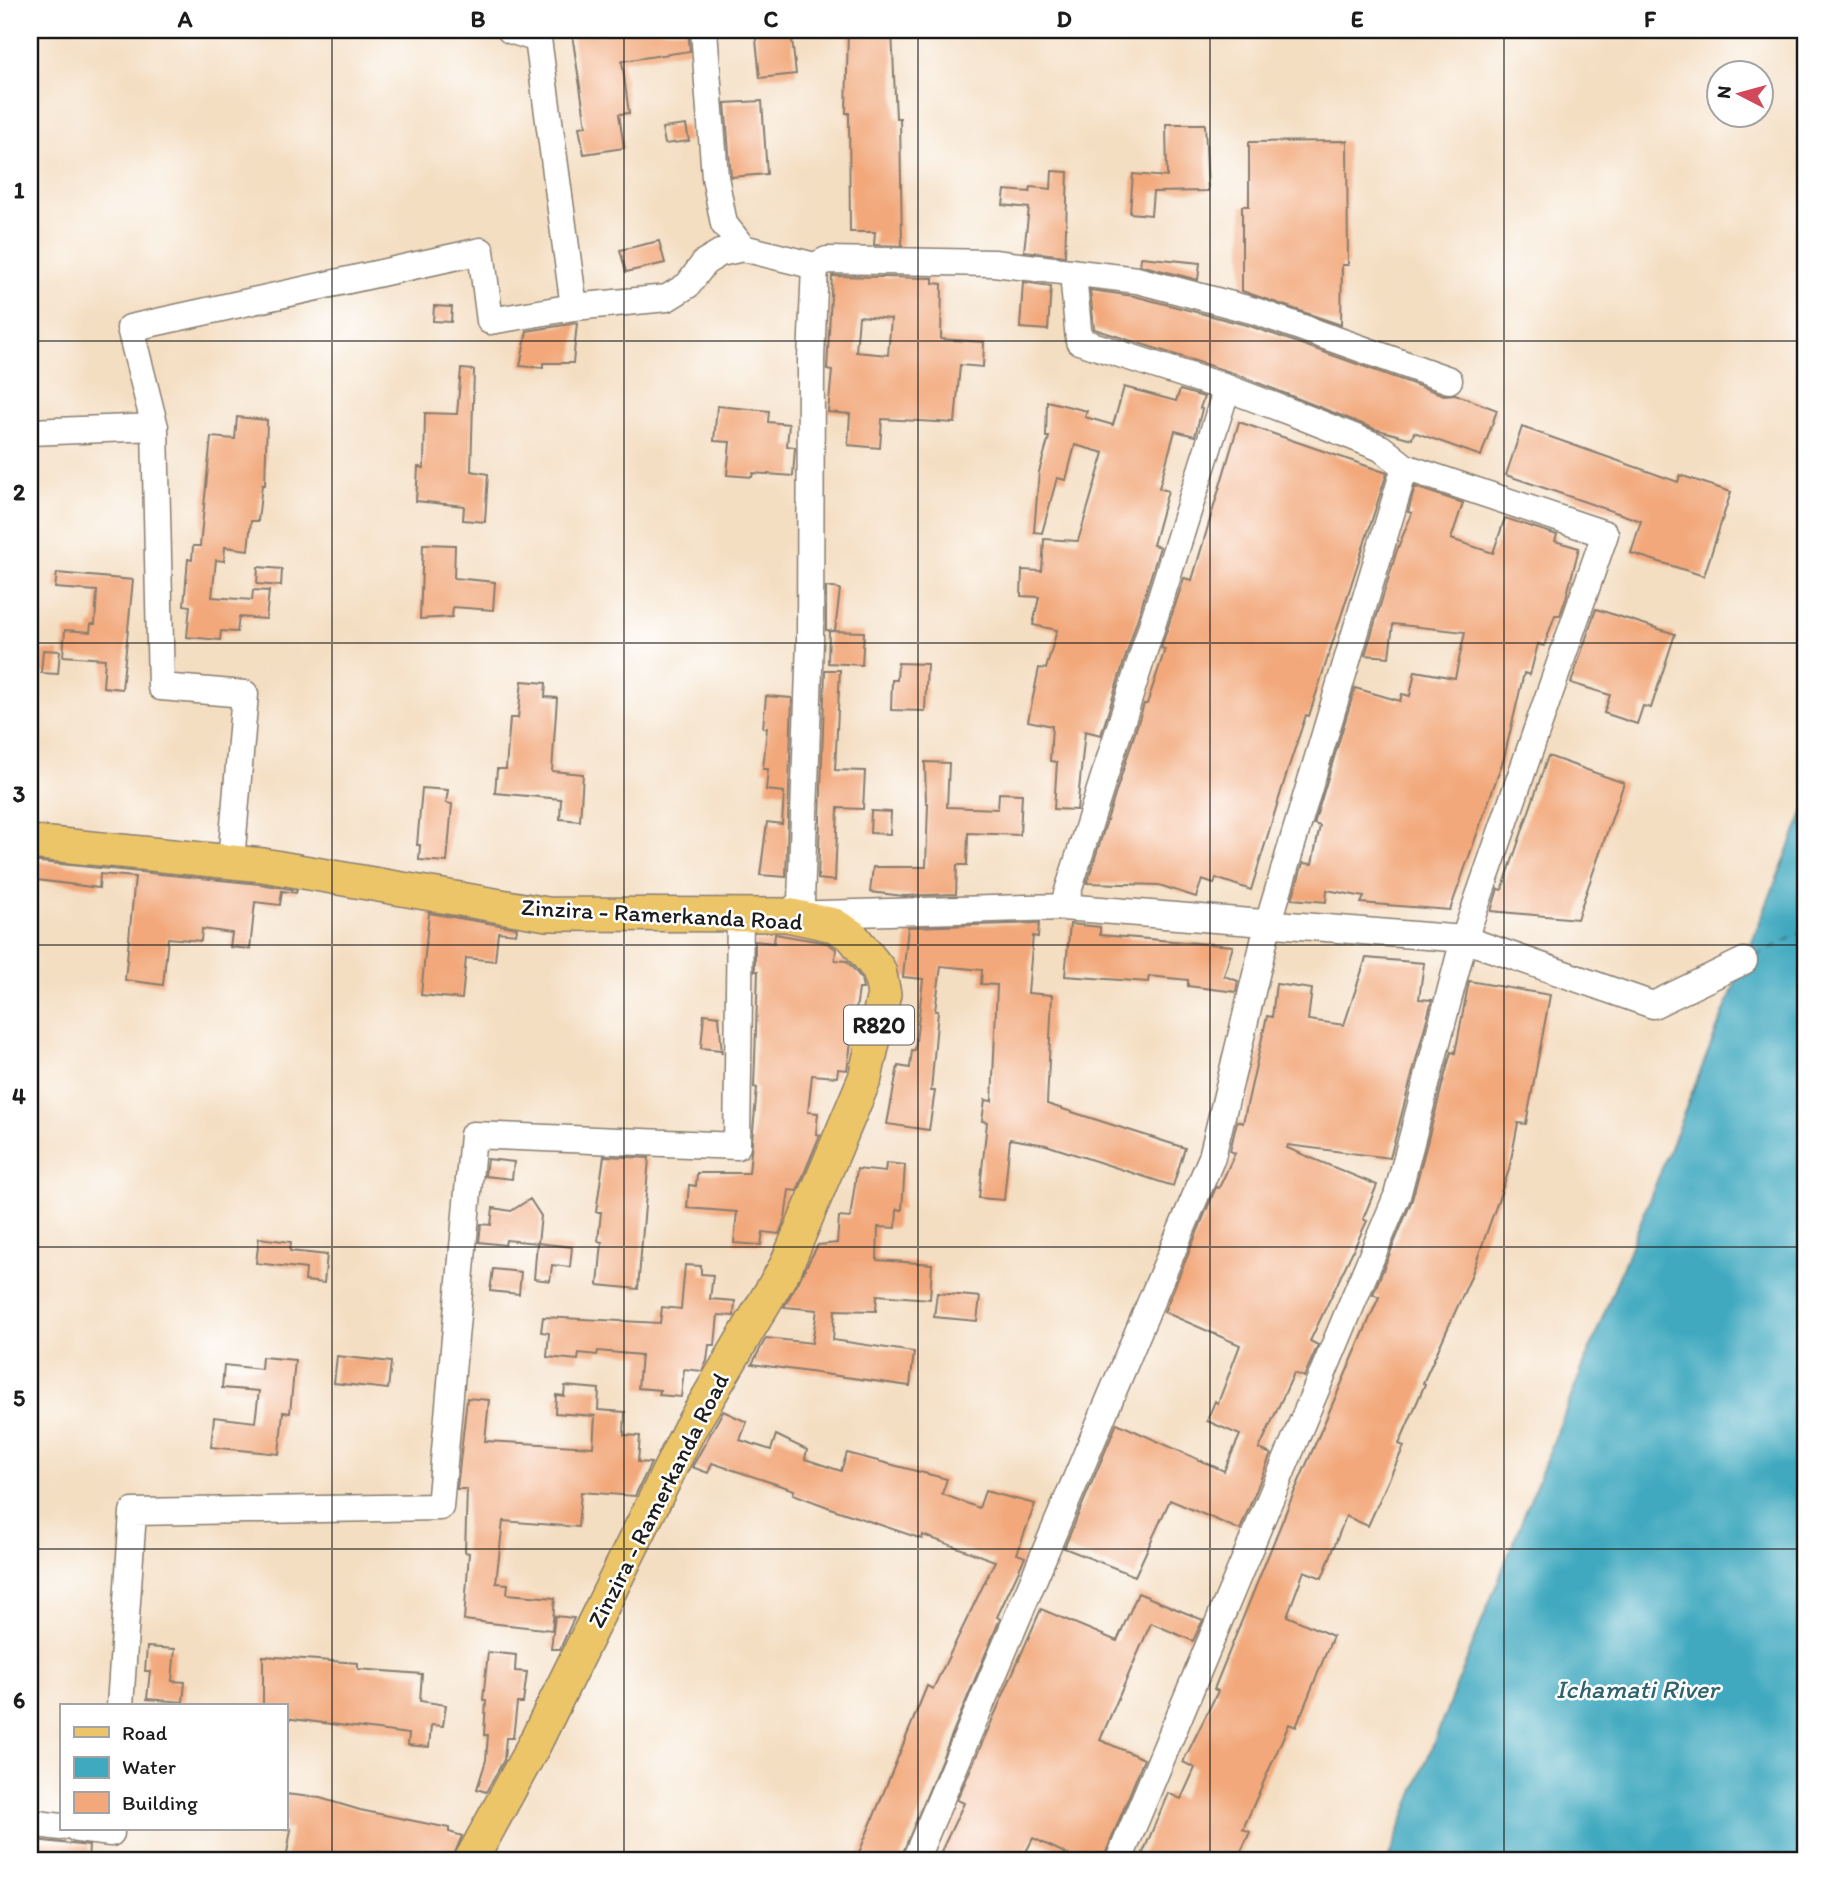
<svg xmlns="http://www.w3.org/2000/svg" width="1835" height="1890" font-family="Itim,sans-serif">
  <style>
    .water { fill: #3fa9bf; stroke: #2e626e; stroke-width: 2 }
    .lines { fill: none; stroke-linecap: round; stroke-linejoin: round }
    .ferry { stroke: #2e626e; stroke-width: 2; stroke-dasharray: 9 7; stroke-linecap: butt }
    .building { fill: #f2a87a; fill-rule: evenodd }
    .minor-casing { stroke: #887d6f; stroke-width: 29 }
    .major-casing { stroke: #887d6f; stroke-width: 36 }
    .minor { stroke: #fff; stroke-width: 26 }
    .major { stroke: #edc569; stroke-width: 33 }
    .grid { fill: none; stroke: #1c1c1c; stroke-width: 2; stroke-opacity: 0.55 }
    .labels { text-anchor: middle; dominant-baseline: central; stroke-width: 5; stroke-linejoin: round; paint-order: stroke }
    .shield { fill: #fff; stroke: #606060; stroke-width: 2 }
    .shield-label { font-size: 23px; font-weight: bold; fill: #1c1c1c }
    .street-label { font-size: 24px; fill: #1c1c1c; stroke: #fff }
    .water-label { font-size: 26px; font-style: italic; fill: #2e626e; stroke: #fff }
    .neatline { fill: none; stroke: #1c1c1c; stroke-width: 2.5 }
    .grid-label { font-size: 23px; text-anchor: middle; font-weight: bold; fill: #1c1c1c }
  </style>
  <rect width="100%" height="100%" fill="#fff"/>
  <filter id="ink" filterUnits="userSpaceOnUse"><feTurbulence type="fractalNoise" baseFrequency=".0143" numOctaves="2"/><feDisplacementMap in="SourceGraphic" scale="14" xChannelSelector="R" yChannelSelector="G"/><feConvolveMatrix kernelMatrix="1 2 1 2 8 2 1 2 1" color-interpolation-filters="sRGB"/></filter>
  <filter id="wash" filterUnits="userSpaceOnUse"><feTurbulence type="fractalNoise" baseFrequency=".00686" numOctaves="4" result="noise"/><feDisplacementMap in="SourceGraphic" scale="28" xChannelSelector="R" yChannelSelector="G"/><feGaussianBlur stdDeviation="1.57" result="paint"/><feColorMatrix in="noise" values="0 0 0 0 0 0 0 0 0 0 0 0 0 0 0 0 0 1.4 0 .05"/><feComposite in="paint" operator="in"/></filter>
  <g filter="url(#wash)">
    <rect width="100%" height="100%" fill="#f4dec2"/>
    <path class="water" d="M1805,808V1860H1388L1403,1820Z"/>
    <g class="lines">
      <path class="ferry" d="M1755,956L1805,931"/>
    </g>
    <g id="blocks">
      <path class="building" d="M603,30H688L690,51L622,61L629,113L619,114L624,148L584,154L579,127L586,126L572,34Z
        M755,30H791L796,74L760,78Z
        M848,30H892L896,118H900L902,246L874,245L875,232H850L849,113H846Z
        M762,101L767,174L731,177L725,103Z
        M1166,124H1205L1208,191L1153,192L1151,215L1130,213L1133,174L1167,177Z
        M686,125L689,141L665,144L662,128Z
        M1347,141L1348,265H1342L1341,325L1242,291V206H1249V142Z
        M1052,171L1068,172L1065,256L1024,251L1029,208L1003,205L1005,190L1030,192L1031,187L1051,189Z
        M659,241L665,263L626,272L620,250Z
        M1141,257L1200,263L1198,280L1140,265Z
        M832,276L933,278V283L942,284L941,339L984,342L983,367L960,365L955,423L882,419L880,448L848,445L850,414L828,412L832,371L827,370ZM859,316L891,319L888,355L856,352Z
        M1023,282L1051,286L1048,330L1020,328Z
        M1090,290L1134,296L1250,326L1444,395L1455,394L1497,410L1481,456L1414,432L1412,439L1375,429L1233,373L1094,329Z
        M434,306L452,307L451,322L433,321Z
        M577,323L573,363H543V368L520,366L527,331Z
        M461,369L474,370L471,471L488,474L485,522L463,520L464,506L416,501L418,467L424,468L425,413L457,414Z
        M1124,387L1176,401L1180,390L1204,397L1200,408L1202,409L1195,436L1175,431L1159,488L1168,491L1153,545L1160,547L1101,735L1085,731L1077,810L1054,809L1057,762L1050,761L1052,726L1028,721L1039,668L1046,669L1057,630L1033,625L1039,597L1021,596L1022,570L1042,571L1044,539L1078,541L1104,453L1075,445L1066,480L1057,478L1042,533L1034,532L1039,472L1049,437H1046L1047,401L1087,411L1085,417L1113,425Z
        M717,406L769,411L768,422L789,424L787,446L795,447L793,476L753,473L752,477L727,475L730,442L714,441Z
        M237,417L267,420L265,485H262L258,521H251L248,550L225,547L224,561L216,560L212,597L252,600L253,590L269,591L266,619L239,617L237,632L221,631L220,640L187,637L190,606L184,605L188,559L192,560L193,546H200L211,437L235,439Z
        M1239,422L1387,473L1309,716L1306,715L1288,769L1251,890L1216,878L1214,884L1202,880L1196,897L1159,885L1087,883L1144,704H1147L1165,649L1161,648L1184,578L1192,580Z
        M1522,427L1678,482L1680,475L1731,492L1704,576L1631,553L1641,521L1506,475Z
        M1415,487L1463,503L1451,539L1493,553L1505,518L1557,535L1555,541L1579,548L1566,598L1560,615H1555L1544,646L1538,644L1530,675L1524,673L1504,758L1450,910L1361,903L1364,897L1327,890L1326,902L1292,899L1303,863L1312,864L1320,826L1314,824L1355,688L1400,701L1402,694L1410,696L1415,671L1455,678L1465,632L1393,624L1389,657L1365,655L1397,550L1412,513L1408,512Z
        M423,544L455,545L454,578L495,582L493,610L453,607L452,617L420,619Z
        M258,567L282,569L281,586L257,584Z
        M57,573L133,580L122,689L103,687L105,659L63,656L65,630L90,632L91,624H95L97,591L55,588Z
        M826,587L840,589L835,631L826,630Z
        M1596,609L1675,634L1651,708L1643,706L1637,724L1604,713L1610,695L1571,683Z
        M829,631L864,632L862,665L828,663Z
        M43,650L60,651L58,674L41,673Z
        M898,663L927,664L925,711L891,710L892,680H897Z
        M825,670H840L835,770L865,771L863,809L838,808L835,881L818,879Z
        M522,681L546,683L545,697L557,698L552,771L583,774L580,821L560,819L561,799L495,793L497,769H506L510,718H518Z
        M766,696L792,698L786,877L760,875L767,822L782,824L784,792L766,790L768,769H763L767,728H763Z
        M1548,756L1624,783L1577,919L1491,911L1498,889L1502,890Z
        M925,762L949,763L947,807L998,809L999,793L1022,794L1020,835L968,833L967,865H957L956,894L904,896L870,892L873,867H926L928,803H926Z
        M422,788L448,790L446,803L452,804L447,862L419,860L420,845H417Z
        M871,811L891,812L890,834L870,833Z
        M30,861L260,884L297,890L296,893L282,891L280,905L255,902L250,949L230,947L232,933L202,929L201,941L168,938L163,985L125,980L135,877L100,874L99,888L30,879Z
        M429,913L517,928L516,934L498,932L495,961L466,958L462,999L421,995Z
        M1039,923L1038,937L1033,936L1028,993L1052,995L1047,1104L1185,1148L1173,1186L1046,1145L1010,1139L1004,1200L979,1198L987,1122L982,1121L985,1100L992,1101L997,985L981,984L982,970L941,966L935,1011H938L931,1091H935L929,1130L887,1124L898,1066L910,1068L912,1050H915L923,979L903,977L908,927Z
        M1070,924L1100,927V935L1233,946L1224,976L1238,981L1236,992L1188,986V980L1149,976L1148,982L1065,976Z
        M775,934L827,943L836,949L835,960L847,961L861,978L863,989H859L847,1070L838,1069L837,1077L812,1075L808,1112L818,1113L816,1134L820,1135L797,1191L789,1190L785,1219L779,1234L763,1232L761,1245L734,1243L737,1212L687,1208L689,1185L696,1186L697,1173H749L757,1088L754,1087L758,971H755V941L774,943Z
        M1366,958L1424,963L1419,999L1432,1000L1390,1158L1288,1145L1287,1148L1377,1185L1363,1219L1367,1221L1310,1341L1318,1345L1304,1377L1294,1373L1259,1449L1271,1454L1240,1530L1170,1500L1135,1576L1064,1548L1117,1423L1224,1471L1240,1435L1207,1421L1215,1401L1218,1403L1240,1345L1164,1312L1216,1187L1219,1188L1235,1153L1230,1151L1237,1121L1243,1123L1267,1016L1272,1017L1276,984L1312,989L1308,1020L1344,1025Z
        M1469,981L1550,995L1526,1124L1518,1123L1509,1170L1470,1279L1423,1383L1425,1384L1399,1444L1404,1446L1368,1526L1346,1516L1322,1578L1304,1571L1287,1616L1333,1636L1296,1727L1289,1724L1243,1829L1250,1832L1237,1860H1140L1168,1793L1181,1799L1195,1768L1183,1762L1218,1691L1214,1689L1290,1502L1379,1297L1373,1294L1412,1200L1451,1052L1455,1053Z
        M704,1014L719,1016L722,1054L721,1050L701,1048Z
        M604,1156L649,1158L638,1289L598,1285L602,1242L598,1241L601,1212H596Z
        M487,1159L514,1162L512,1179L485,1176Z
        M886,1163L905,1165L902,1210L897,1209L896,1228L878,1227L877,1260L932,1264L930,1299L877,1295L876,1311L835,1310L833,1340L914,1352L910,1386L752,1364L766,1338L812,1343L817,1310L784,1307L818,1245L837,1243L839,1217L850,1218L857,1169L885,1172Z
        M530,1199L541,1216L538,1243L506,1240L505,1245L479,1242L481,1224L491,1225L493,1208L511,1211Z
        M259,1238L291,1242L290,1251L327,1255L324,1283L305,1281L306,1269L256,1263Z
        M537,1243L572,1247L570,1267L552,1265L550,1281L534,1279Z
        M685,1265L701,1266V1274L713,1275L710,1299L735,1301L734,1316L718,1315L715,1345H709L707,1361L702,1371L684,1369L681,1397L659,1395L660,1390L638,1388L641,1355L598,1351L597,1355L579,1353L578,1360L547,1357L549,1333L541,1332L543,1317L660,1323L662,1307L681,1309Z
        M493,1269L521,1272L519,1294L490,1291Z
        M937,1293L980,1297L977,1321L934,1317Z
        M337,1356L391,1362L388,1389L334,1383Z
        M262,1357L295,1360L290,1413L283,1412L279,1454L211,1447L214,1417L255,1422L259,1391L222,1388L224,1365L261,1369Z
        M565,1386L599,1389L598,1410L625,1412L624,1435L640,1436L638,1462L651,1463L635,1496L581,1492L578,1527L503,1521L496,1583L508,1584L507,1594L555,1598L552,1630L464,1620L469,1553L465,1552L467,1489H457L467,1398L489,1400L485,1441L593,1447L595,1416L555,1413L556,1395L564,1396Z
        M723,1411L747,1422L740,1440L771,1450L776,1435L807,1450L805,1459L841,1471L847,1453L947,1479L942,1494L979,1508L985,1491L1035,1504L1017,1554L1025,1557L997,1617L1000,1619L900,1860H856L927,1686L933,1689L995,1561L923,1535L922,1539L833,1509L793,1494L794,1490L712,1463L708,1473L692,1467Z
        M1138,1593L1203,1620L1193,1641L1151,1623L1100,1740L1144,1759L1103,1860H1066L1069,1855L1033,1838L1022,1860H932L934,1856L938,1858L964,1803L957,1800L1041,1609L1117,1641Z
        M555,1616L574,1618L560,1649H551Z
        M147,1647L175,1649L172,1681L185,1682L183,1702L147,1699L150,1671H145Z
        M488,1652L516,1655L515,1671L527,1672L523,1703H517L513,1738H506L504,1760L486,1792L477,1789L486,1760L488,1735H484L486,1700H483Z
        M263,1656L358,1663V1669L422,1674L420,1701L446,1705L443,1726L431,1725L429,1747L408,1745L409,1734L285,1718V1706H263Z
        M285,1794L320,1798L360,1810L449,1828V1832L462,1836L452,1860H422L378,1852L377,1860L334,1857L333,1860H286L291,1829H285Z
        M35,1840L89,1846L88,1860H33Z"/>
    </g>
  </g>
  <g filter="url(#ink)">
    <use href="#blocks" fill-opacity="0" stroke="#887d6f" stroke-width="2"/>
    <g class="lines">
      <g class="minor-casing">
        <path id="minor" d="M510,30L538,39L574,307
          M704,30L715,177L724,224L743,248L815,266L811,359L810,640L801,902L787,915L1063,907L1464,939L1605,534L1405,467L1381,448L1301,416L1227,388L1079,341L1073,272
          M815,266L827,260L994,263L1137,280L1255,311L1449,380
          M155,427L161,687L245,694L231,861
          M30,432L155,427L130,328L481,251L490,321L574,307L667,298L688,285L705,262L720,253L743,248
          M1063,907L1227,388
          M120,1706L133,1512L440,1507L473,1135L737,1146L740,916
          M30,1823L61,1827
          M77,1829L111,1833V1829
          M915,1860L1212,1157L1269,921L1405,467
          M1119,1860L1397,1196L1464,939L1653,1005L1744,961"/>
      </g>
      <g class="major-casing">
        <path id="major" d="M30,842L263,865L547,914L787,915L834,925L852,936L879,970L884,994L865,1078L786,1266L689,1430L535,1743L471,1860"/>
      </g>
      <use href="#minor" class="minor"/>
      <use href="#major" class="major"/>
    </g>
  </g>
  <path class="grid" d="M332,30V1860M624,30V1860M918,30V1860M1210,30V1860M1504,30V1860M30,341H1805M30,643H1805M30,945H1805M30,1247H1805M30,1549H1805"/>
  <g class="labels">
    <rect class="shield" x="844" y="1005.5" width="70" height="39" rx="5"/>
    <g class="shield-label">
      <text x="879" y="1025">R820</text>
    </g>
    <g class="street-label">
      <text transform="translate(662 914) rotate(3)">Zinzira - Ramerkanda Road</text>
      <text transform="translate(658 1500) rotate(-63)">Zinzira - Ramerkanda Road</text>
    </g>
    <g class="water-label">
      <text x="1637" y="1689">Ichamati River</text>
    </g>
  </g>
  <rect width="1835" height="1890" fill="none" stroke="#fff" stroke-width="77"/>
  <rect x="60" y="1704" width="228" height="126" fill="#ffffff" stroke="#a4a4a4" stroke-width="2"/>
  <rect x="74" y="1727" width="35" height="10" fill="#edc569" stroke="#a4a4a4" stroke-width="2"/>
  <text x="122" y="1740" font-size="21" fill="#1c1c1c">Road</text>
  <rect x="74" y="1757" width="35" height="21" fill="#3fa9bf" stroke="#a4a4a4" stroke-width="2"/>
  <text x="122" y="1774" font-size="21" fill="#1c1c1c">Water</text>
  <rect x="74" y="1792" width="35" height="21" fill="#f2a87a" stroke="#a4a4a4" stroke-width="2"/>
  <text x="122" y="1810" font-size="21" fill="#1c1c1c">Building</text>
  <g transform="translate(1740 94) rotate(276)"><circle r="33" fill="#ffffff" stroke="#a4a4a4" stroke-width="2"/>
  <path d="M0-5L12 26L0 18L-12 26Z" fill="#d1495b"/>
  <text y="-10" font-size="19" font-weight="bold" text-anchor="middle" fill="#1c1c1c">N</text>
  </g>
  <rect x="38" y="38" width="1759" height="1814" class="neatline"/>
  <g class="grid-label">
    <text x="185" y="27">A</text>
    <text x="478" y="27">B</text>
    <text x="771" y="27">C</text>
    <text x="1064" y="27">D</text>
    <text x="1357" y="27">E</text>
    <text x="1650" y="27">F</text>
    <text x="19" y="198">1</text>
    <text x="19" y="500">2</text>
    <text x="19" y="802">3</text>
    <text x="19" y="1104">4</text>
    <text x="19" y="1406">5</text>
    <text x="19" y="1708">6</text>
  </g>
</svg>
